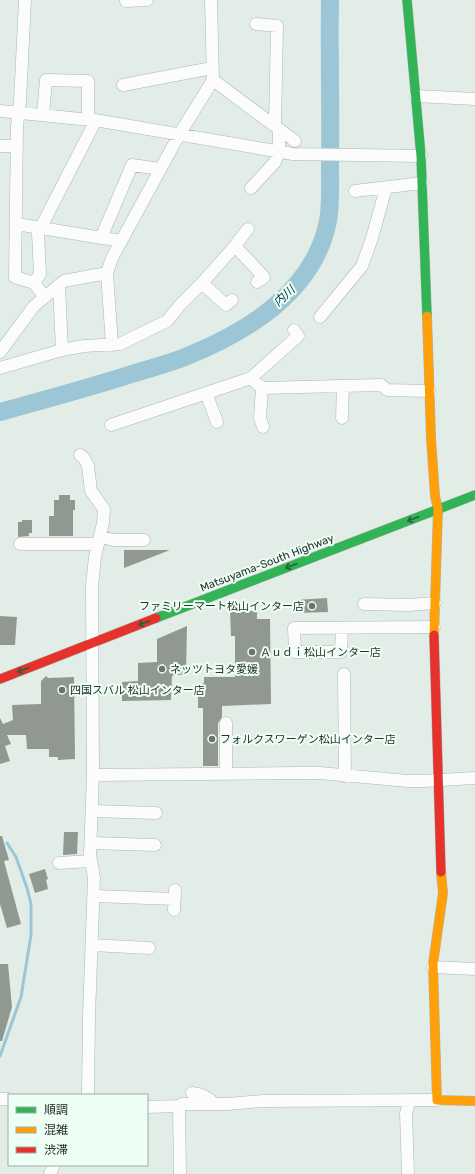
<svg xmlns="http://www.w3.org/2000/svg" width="475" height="1174" font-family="Rubik,'Noto Sans JP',sans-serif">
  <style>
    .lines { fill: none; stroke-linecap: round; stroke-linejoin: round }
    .stream { stroke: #9cc6d5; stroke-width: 3 }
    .river { stroke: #9cc6d5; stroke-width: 18 }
    .building { fill: #919892 }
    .street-casing { stroke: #adb6b2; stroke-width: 13 }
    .fast-casing { stroke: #adb6b2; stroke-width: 10 }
    .slow-casing { stroke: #adb6b2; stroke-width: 10 }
    .jam-casing { stroke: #adb6b2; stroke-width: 10 }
    .street { stroke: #fbfcfb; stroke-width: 12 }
    .fast { stroke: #30b455; stroke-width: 9 }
    .slow { stroke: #ff9f0a; stroke-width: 9 }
    .jam { stroke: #e5322d; stroke-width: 9 }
    .oneway { stroke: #2b5f3b }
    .poi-dot { fill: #6a736e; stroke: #edfef5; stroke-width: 1.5 }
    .labels { text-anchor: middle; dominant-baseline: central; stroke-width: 4; stroke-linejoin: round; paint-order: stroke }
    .street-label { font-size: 11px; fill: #29312d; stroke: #edfef5 }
    .poi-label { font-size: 11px; fill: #29312d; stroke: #edfef5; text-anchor: start }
    .water-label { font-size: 12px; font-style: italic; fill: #043949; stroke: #edfef5 }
  </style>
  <rect width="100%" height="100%" fill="#e2ede7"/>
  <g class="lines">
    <path class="stream" d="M0,1056L21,997L31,935V904L27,888L16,857L7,843"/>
    <path class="river" d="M0,412C44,400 88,388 132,374C150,368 168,364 185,357C247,332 314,292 328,221C331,206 330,181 330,165C331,110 329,55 330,0"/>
  </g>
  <path class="building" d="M59,495H70V500H75V510H73V536H49V516H54V500H59Z
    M22,520H32V533H29V536L18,537V522H22Z
    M124,550H170L124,568Z
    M327,598L328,612L297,613L296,600Z
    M230,611H257V619H270L271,704L222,706V717L218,723V766H203V708H198V686L204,683V677H235V636H231Z
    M0,616L17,617L15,645H0Z
    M187,626L186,674L172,676L171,700L122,701V682L138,681V663L157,662V639Z
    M46,676L48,678L74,677L75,759L58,760V757H49V749H27L26,735H7L11,744L5,746L10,761L0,764V718L3,724L13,720L12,705L41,704V681Z
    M64,832H78L77,854L63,855Z
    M0,836H2L9,860L4,861L21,924L7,928L0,904Z
    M45,869L48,879L46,880L48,889L35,893L29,874Z
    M0,964H8L12,1007L2,1041H0Z"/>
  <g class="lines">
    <g class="street-casing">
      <path id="street" d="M25,0L20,102L17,126L15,277L34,283L45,297
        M126,1L147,0
        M256,24L277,26L275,126
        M213,80L279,129V152L275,162L251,188
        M123,85L212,68
        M416,96L475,99
        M0,111L101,121L293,154L421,156
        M43,115L46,80L88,81V120
        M279,129L295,141
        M0,146H17
        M355,191L422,183
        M16,224L121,241
        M101,238L132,165L160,169
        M235,246L264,277L257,282
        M34,283L40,274L38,233L96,120
        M202,283L226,305L232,300
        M59,285L62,350
        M320,317L362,266L372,238L386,188
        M112,345L107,273L112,258L179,135L213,80L211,0
        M0,352L34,306L64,281L107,273
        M0,368L62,350L84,346L120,344L167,321L180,305L202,283L235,246L240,239L248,229
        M251,378L262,388L381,385L387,390L429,391
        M262,388L260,418L263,427
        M206,393L217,422
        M342,418L343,386
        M111,425L251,378L298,336L294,330
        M80,455L84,458L88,466L91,491L104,509L103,523L95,557L92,585L93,775L297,773H320L408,781H423L475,778
        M101,537L114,540H144
        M20,544H98
        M364,604L409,605L435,603
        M342,628L341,652H295L294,628L434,627
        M344,674L345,776
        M226,723V774
        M92,811L156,813
        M91,843L155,845
        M59,863L90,861
        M94,896L175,899
        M174,910L175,890
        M92,945L149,948
        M433,967L475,969
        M192,1093C201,1094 209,1097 214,1104
        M88,1095L89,1016L94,878L90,854L93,775
        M0,1099H9
        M179,1106L180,1174
        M147,1107L179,1106L182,1104H228L263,1101L437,1100
        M50,1174L54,1165
        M408,1174L406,1113L410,1100"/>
    </g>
    <g class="fast-casing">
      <path id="fast" d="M407,0L421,156L427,316
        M156,618L475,495"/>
    </g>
    <g class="slow-casing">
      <path id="slow" d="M427,316L431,438L435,496L438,509L434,635
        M441,872L443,893L433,964L437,1100L475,1101"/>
    </g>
    <g class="jam-casing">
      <path id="jam" d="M434,635L441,872
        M0,679L156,618"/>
    </g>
    <use href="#street" class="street"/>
    <use href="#fast" class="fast"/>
    <use href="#slow" class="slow"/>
    <use href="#jam" class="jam"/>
  </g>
  <defs><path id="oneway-shaft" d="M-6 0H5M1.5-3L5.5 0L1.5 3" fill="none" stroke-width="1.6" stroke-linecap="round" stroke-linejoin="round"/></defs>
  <g class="oneway">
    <use href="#oneway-shaft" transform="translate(413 519) rotate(159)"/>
    <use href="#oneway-shaft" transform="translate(291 566) rotate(159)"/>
    <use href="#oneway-shaft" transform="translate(144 623) rotate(159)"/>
    <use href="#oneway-shaft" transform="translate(23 670) rotate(159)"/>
  </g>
  <g class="poi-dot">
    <circle cx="312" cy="606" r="4"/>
    <circle cx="252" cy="652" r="4"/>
    <circle cx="162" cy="669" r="4"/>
    <circle cx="62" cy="690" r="4"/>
    <circle cx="212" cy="739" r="4"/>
  </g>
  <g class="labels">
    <g class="street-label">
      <text transform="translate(267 563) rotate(-21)">Matsuyama-South Highway</text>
    </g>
    <g class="poi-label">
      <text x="304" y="606" text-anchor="end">ファミリーマート松山インター店</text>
      <text x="260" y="652">Ａｕｄｉ松山インター店</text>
      <text x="170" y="669">ネッツトヨタ愛媛</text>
      <text x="70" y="690">四国スバル 松山インター店</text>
      <text x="220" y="739">フォルクスワーゲン松山インター店</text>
    </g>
    <g class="water-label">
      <text transform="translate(284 296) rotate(-43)">内川</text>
    </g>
  </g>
  <rect x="8" y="1094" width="140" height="72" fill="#edfef5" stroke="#9faca5"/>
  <rect x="16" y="1107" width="20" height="6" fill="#30b455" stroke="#9faca5"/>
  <text x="44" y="1114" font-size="12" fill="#29312d">順調</text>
  <rect x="16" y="1127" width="20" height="6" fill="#ff9f0a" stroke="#9faca5"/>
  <text x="44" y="1134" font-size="12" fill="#29312d">混雑</text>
  <rect x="16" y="1147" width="20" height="6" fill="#e5322d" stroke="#9faca5"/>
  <text x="44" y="1154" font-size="12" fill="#29312d">渋滞</text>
</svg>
